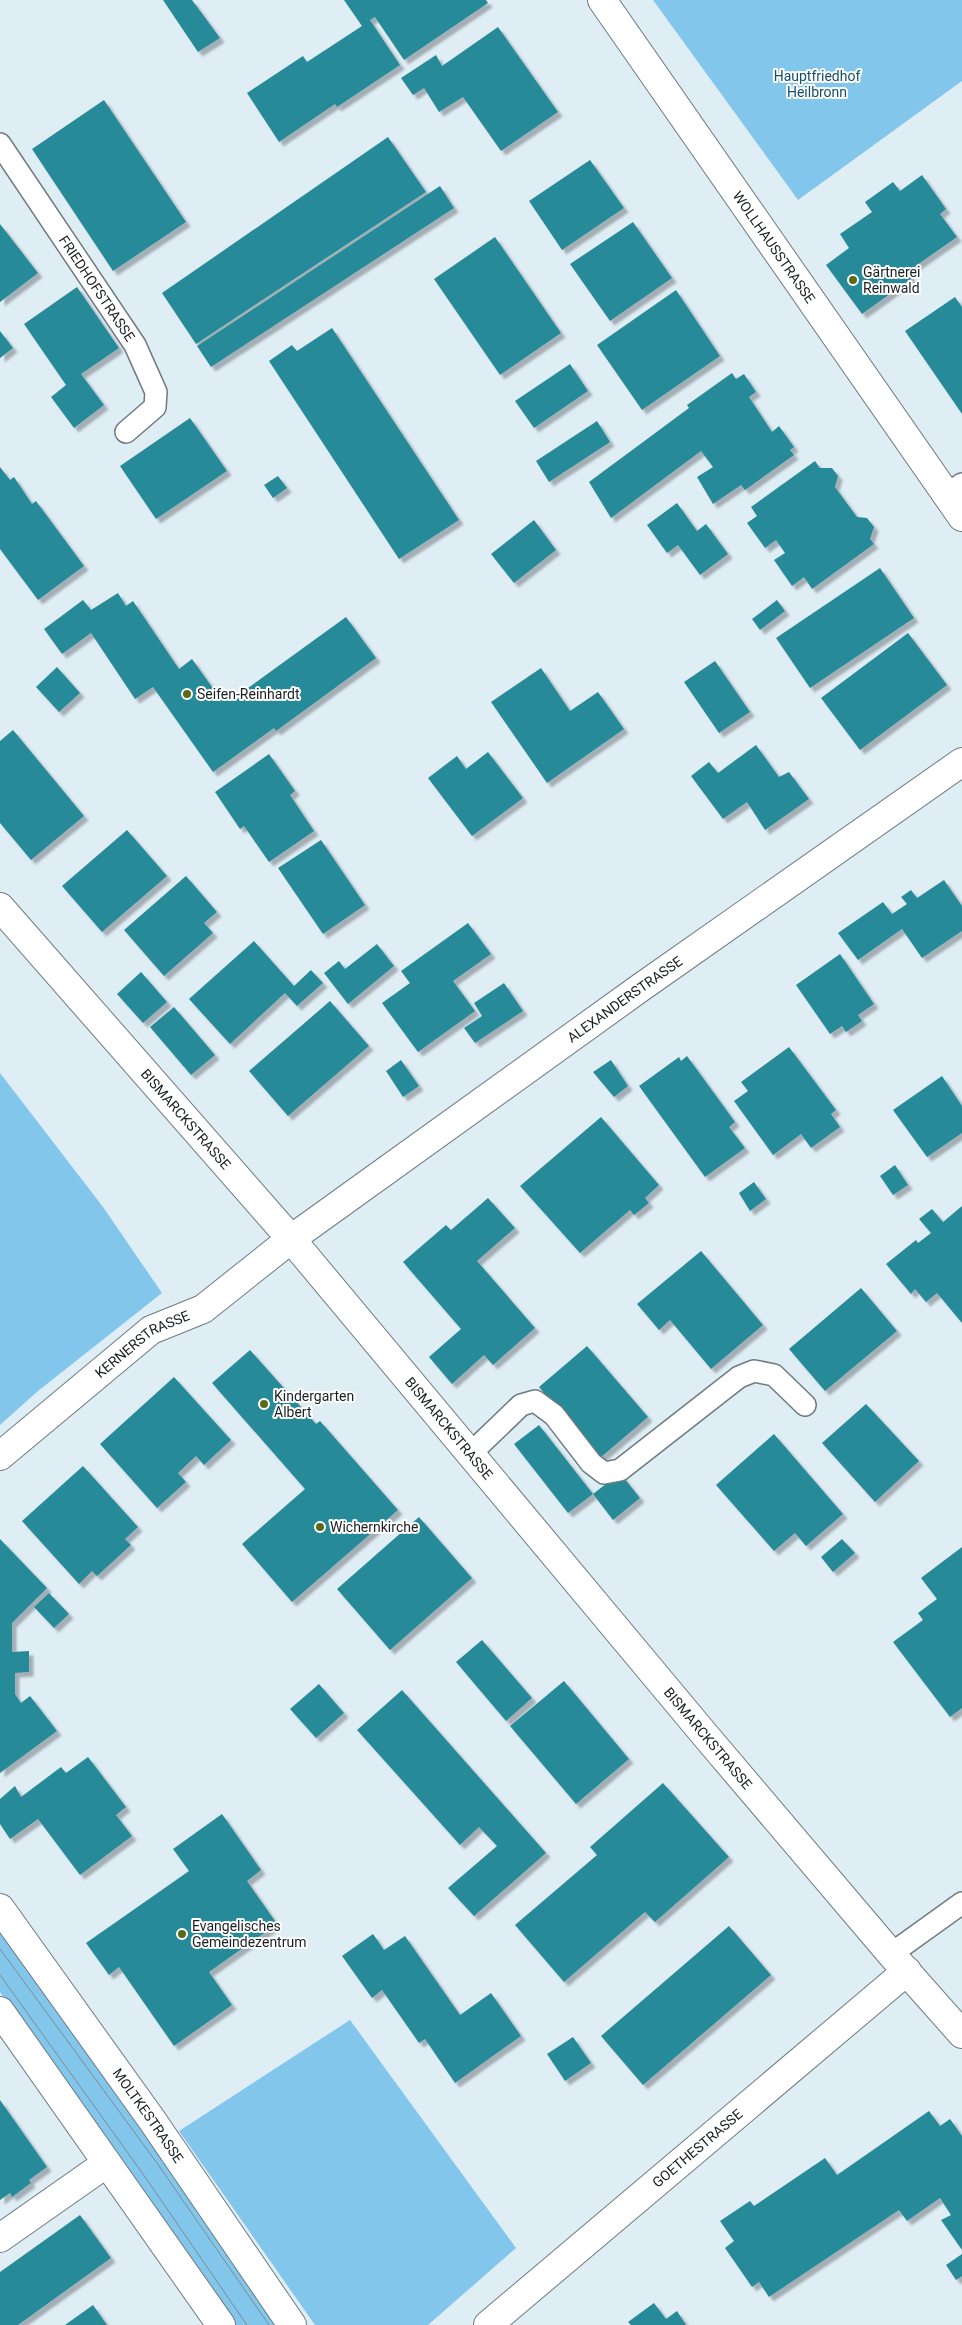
<svg xmlns="http://www.w3.org/2000/svg" width="962" height="2325" font-family="Roboto,sans-serif">
  <style>
    .green { fill: #82c7eb }
    .building { fill: #288a99; filter: url(#shadow) }
    .lines { fill: none; stroke-linecap: round; stroke-linejoin: round }
    .lane-casing { stroke: #6f7b82; stroke-width: 24 }
    .street-casing { stroke: #6f7b82; stroke-width: 30 }
    .secondary-casing { stroke: #6f7b82; stroke-width: 30 }
    .lane { stroke: #fff; stroke-width: 21 }
    .street { stroke: #fff; stroke-width: 28 }
    .secondary { stroke: #fff; stroke-width: 28 }
    .tram { stroke: #808a8f; stroke-width: 1 }
    .poi-dot { fill: #596b18; stroke: #fff; stroke-width: 2 }
    .labels { text-anchor: middle; dominant-baseline: central; stroke-width: 4; stroke-linejoin: round; paint-order: stroke }
    .park-label { font-size: 14px; fill: #144e68; stroke: #fff }
    .street-label { font-size: 14px; fill: #1a1f22; stroke: #fff }
    .poi-label { font-size: 14px; fill: #1a1f22; stroke: #fff; text-anchor: start }
  </style>
  <defs>
    <filter id="shadow"><feDropShadow dx="4.5" dy="4.5" stdDeviation="1" flood-color="#0004"/></filter>
  </defs>
  <rect width="100%" height="100%" fill="#dfedf5"/>
  <path class="green" d="M653,0H962V81L798,200Z
    M0,1073L103,1207L162,1293L38,1391L0,1425Z
    M0,1930L217,2233L277,2325H233L0,1992Z
    M350,2020L516,2248L428,2325H315L179,2131Z"/>
  <path class="building" d="M163,0H192L220,38L198,52Z
    M344,0H486L488,3L404,60L375,17L370,20L400,65L337,107L335,104L279,142L247,93L303,56L307,62L362,26Z
    M498,27L558,112L501,151L463,97L439,112L424,88L413,95L401,78L436,55L442,66Z
    M104,100L186,222L113,271L32,149Z
    M388,137L426,192L196,344L162,293Z
    M590,160L624,208L562,250L529,201Z
    M922,175L946,209L940,214L957,237L907,272L912,278L862,314L826,265L849,248L840,234L872,212L865,202L893,182L900,191Z
    M440,186L454,208L211,367L197,346Z
    M633,222L672,278L610,321L570,264Z
    M0,224L38,273L0,302Z
    M495,237L561,333L500,375L434,279Z
    M77,287L119,348L81,374L104,405L74,428L51,397L66,385L24,324Z
    M676,290L720,356L642,410L597,345Z
    M955,297L962,307V414L905,331Z
    M332,328L459,520L399,559L269,361L292,345L297,351Z
    M0,331L13,348L0,358Z
    M570,364L588,391L534,428L515,401Z
    M732,373L736,379L744,374L756,392L749,397L772,432L779,426L794,447L790,450L794,455L745,490L741,485L713,504L697,477L713,467L701,451L611,518L589,482L689,408L687,405Z
    M190,418L227,471L156,519L120,466Z
    M597,421L610,442L549,482L536,461Z
    M815,461L820,468H832L838,476L835,487L857,517L867,518L874,527L870,539L874,544L812,589L804,577L792,586L774,560L785,553L776,540L765,548L747,523L757,516L751,507Z
    M0,467L10,480L14,477L32,504L36,501L84,566L38,600L0,549Z
    M278,476L287,488L273,498L264,485Z
    M677,503L697,531L706,524L728,554L700,575L678,545L667,553L647,525Z
    M534,520L556,550L514,583L491,554Z
    M880,568L914,618L810,688L776,638Z
    M118,593L126,606L133,601L179,669L192,659L222,701L232,693L236,700L250,690L248,688L346,617L376,658L276,731L274,728L213,772L153,687L135,699L91,633L62,654L44,629L83,600L91,610Z
    M777,600L785,611L760,630L752,619Z
    M908,633L947,685L860,750L821,698Z
    M715,661L750,712L719,733L684,682Z
    M57,667L80,693L59,712L36,687Z
    M541,668L570,711L598,692L624,729L547,783L491,702Z
    M13,730L84,816L31,860L0,823V741Z
    M756,745L779,777L789,772L809,799L765,830L747,802L723,819L691,776L709,762L718,773Z
    M488,752L523,798L472,836L428,778L457,756L466,769Z
    M269,754L295,791L290,795L314,831L269,862L244,826L240,829L215,792Z
    M127,830L167,876L102,932L62,886Z
    M321,840L365,905L323,934L278,868Z
    M186,876L217,912L204,923L213,933L164,976L124,930Z
    M944,880L962,906V931L922,958L902,929L858,960L838,933L883,902L892,914L907,904L901,897L911,890L917,898Z
    M468,923L491,954L453,981L475,1011L418,1052L382,1003L410,983L401,971Z
    M254,941L294,986L311,970L323,983L297,1006L285,993L230,1044L189,999Z
    M377,944L394,966L348,1004L324,973L339,961L345,969Z
    M840,954L874,1004L858,1015L862,1021L846,1032L842,1026L830,1034L796,985Z
    M141,972L167,1002L143,1023L117,994Z
    M504,983L523,1011L475,1043L464,1028L482,1016L474,1003Z
    M330,1001L369,1046L288,1116L249,1071Z
    M174,1007L215,1055L191,1075L150,1027Z
    M789,1047L836,1110L831,1114L840,1127L811,1148L801,1134L773,1155L734,1101L748,1091L741,1082Z
    M687,1056L735,1122L729,1127L745,1148L705,1177L639,1086L679,1057L681,1061Z
    M401,1060L419,1086L403,1097L386,1071Z
    M611,1060L628,1086L614,1097L593,1072Z
    M942,1076L962,1106V1133L927,1157L893,1110Z
    M601,1117L659,1185L645,1198L649,1203L634,1215L630,1210L580,1253L520,1186Z
    M895,1165L908,1185L893,1195L880,1176Z
    M754,1182L766,1199L750,1211L739,1193Z
    M488,1198L515,1228L477,1261L535,1328L493,1365L484,1355L452,1384L429,1357L461,1329L403,1262L446,1225L451,1230Z
    M962,1206V1323L937,1293L926,1302L915,1289L911,1294L886,1264L916,1240L918,1243L931,1233L919,1219L932,1209L943,1222Z
    M701,1251L763,1325L711,1369L670,1320L659,1330L637,1304Z
    M861,1288L897,1331L825,1391L789,1349Z
    M587,1346L648,1417L600,1458L539,1387Z
    M250,1350L316,1424L320,1421L398,1510L292,1602L242,1544L305,1489L212,1383Z
    M174,1377L231,1440L204,1465L196,1456L178,1473L186,1482L157,1508L100,1444Z
    M866,1404L919,1461L875,1502L822,1443Z
    M539,1425L593,1494L568,1513L514,1444Z
    M774,1434L843,1514L806,1546L795,1533L774,1551L716,1485Z
    M83,1466L138,1527L125,1539L131,1545L97,1576L92,1571L79,1584L22,1521Z
    M620,1473L640,1498L613,1520L593,1494Z
    M419,1517L472,1578L390,1650L337,1589Z
    M0,1539L47,1588L12,1623V1652L29,1651V1672L15,1673V1694L21,1703L30,1696L57,1731L0,1773Z
    M842,1539L855,1553L833,1572L821,1557Z
    M962,1547V1708L950,1717L893,1642L923,1620L918,1613L937,1599L921,1578Z
    M49,1593L69,1614L54,1628L34,1607Z
    M482,1640L532,1698L506,1721L456,1662Z
    M564,1681L629,1759L576,1804L510,1726Z
    M319,1684L344,1713L316,1738L290,1709Z
    M402,1690L546,1853L474,1916L448,1888L497,1846L479,1827L460,1845L357,1730Z
    M88,1757L126,1807L116,1815L132,1836L80,1875L38,1819L10,1839L0,1824V1799L15,1786L21,1797L61,1767L66,1773Z
    M663,1783L729,1857L655,1922L645,1912L564,1982L515,1925L597,1855L590,1847Z
    M222,1814L261,1870L247,1881L277,1924L209,1972L232,2005L174,2046L119,1967L109,1975L86,1943L189,1871L173,1849Z
    M729,1926L771,1975L643,2085L601,2036Z
    M373,1934L384,1950L405,1936L460,2015L491,1993L521,2036L455,2083L425,2039L419,2043L382,1990L372,1998L342,1956Z
    M573,2037L591,2063L565,2081L547,2054Z
    M0,2100L47,2167L29,2180L31,2183L12,2197L10,2193L0,2200Z
    M929,2111L940,2126L950,2119L962,2136V2250L941,2220L951,2215L940,2198L907,2221L899,2210L769,2297L759,2282L752,2287L725,2248L734,2241L720,2221L750,2201L754,2206L825,2158L837,2175Z
    M80,2215L111,2258L18,2325H0V2272Z
    M962,2254V2276L956,2280L946,2265Z
    M654,2303L666,2319L677,2311L686,2325H631L628,2322Z
    M93,2305L107,2325H65Z"/>
  <g class="lines">
    <g class="lane-casing">
      <g id="lane">
        <path id="s1" d="M0,144L135,345L156,392L155,407L126,432"/>
        <path d="M947,494L962,484"/>
        <path d="M469,1455L521,1405L535,1401L554,1415L591,1463L604,1473L620,1470L739,1377L754,1371L774,1375L805,1405"/>
        <path d="M891,1954L962,1903"/>
      </g>
    </g>
    <g class="street-casing">
      <g id="street">
        <path id="s2" d="M602,0L962,517"/>
        <path id="s3" d="M0,907L291,1239L705,1735L891,1954L962,2034"/>
        <path id="s4" d="M0,1456L151,1330L203,1309L291,1239L640,988L962,762"/>
        <path d="M0,2238L107,2163"/>
        <path id="s5" d="M488,2325L907,1971"/>
      </g>
    </g>
    <g class="secondary-casing">
      <g id="secondary">
        <path id="s6" d="M0,1908L152,2120L292,2325"/>
        <path d="M0,2011L221,2325"/>
      </g>
    </g>
    <use href="#lane" class="lane"/>
    <use href="#street" class="street"/>
    <use href="#secondary" class="secondary"/>
    <path class="tram" d="M0,1949L157,2163L269,2325
      M0,1975L143,2174L247,2325"/>
  </g>
  <g class="poi-dot">
    <circle cx="853" cy="280" r="5"/>
    <circle cx="187" cy="694" r="5"/>
    <circle cx="264" cy="1404" r="5"/>
    <circle cx="320" cy="1527" r="5"/>
    <circle cx="182" cy="1934" r="5"/>
  </g>
  <g class="labels">
    <g class="park-label">
      <text x="817" y="76">Hauptfriedhof<tspan x="817" dy="16">Heilbronn</tspan></text>
    </g>
    <g class="street-label">
      <text stroke="none"><textPath href="#s2" startOffset="301">WOLLHAUSSTRASSE</textPath></text>
      <text stroke="none"><textPath href="#s1" startOffset="174">FRIEDHOFSTRASSE</textPath></text>
      <text stroke="none"><textPath href="#s4" startOffset="776">ALEXANDERSTRASSE</textPath></text>
      <text stroke="none"><textPath href="#s3" startOffset="282">BISMARCKSTRASSE</textPath></text>
      <text stroke="none"><textPath href="#s4" startOffset="182">KERNERSTRASSE</textPath></text>
      <text stroke="none"><textPath href="#s3" startOffset="688">BISMARCKSTRASSE</textPath></text>
      <text stroke="none"><textPath href="#s3" startOffset="1092">BISMARCKSTRASSE</textPath></text>
      <text stroke="none"><textPath href="#s6" startOffset="255">MOLTKESTRASSE</textPath></text>
      <text stroke="none"><textPath href="#s5" startOffset="274">GOETHESTRASSE</textPath></text>
    </g>
    <g class="poi-label">
      <text x="863" y="272">Gärtnerei<tspan x="863" dy="16">Reinwald</tspan></text>
      <text x="197" y="694">Seifen-Reinhardt</text>
      <text x="274" y="1396">Kindergarten<tspan x="274" dy="16">Albert</tspan></text>
      <text x="330" y="1527">Wichernkirche</text>
      <text x="192" y="1926">Evangelisches<tspan x="192" dy="16">Gemeindezentrum</tspan></text>
    </g>
  </g>
</svg>
